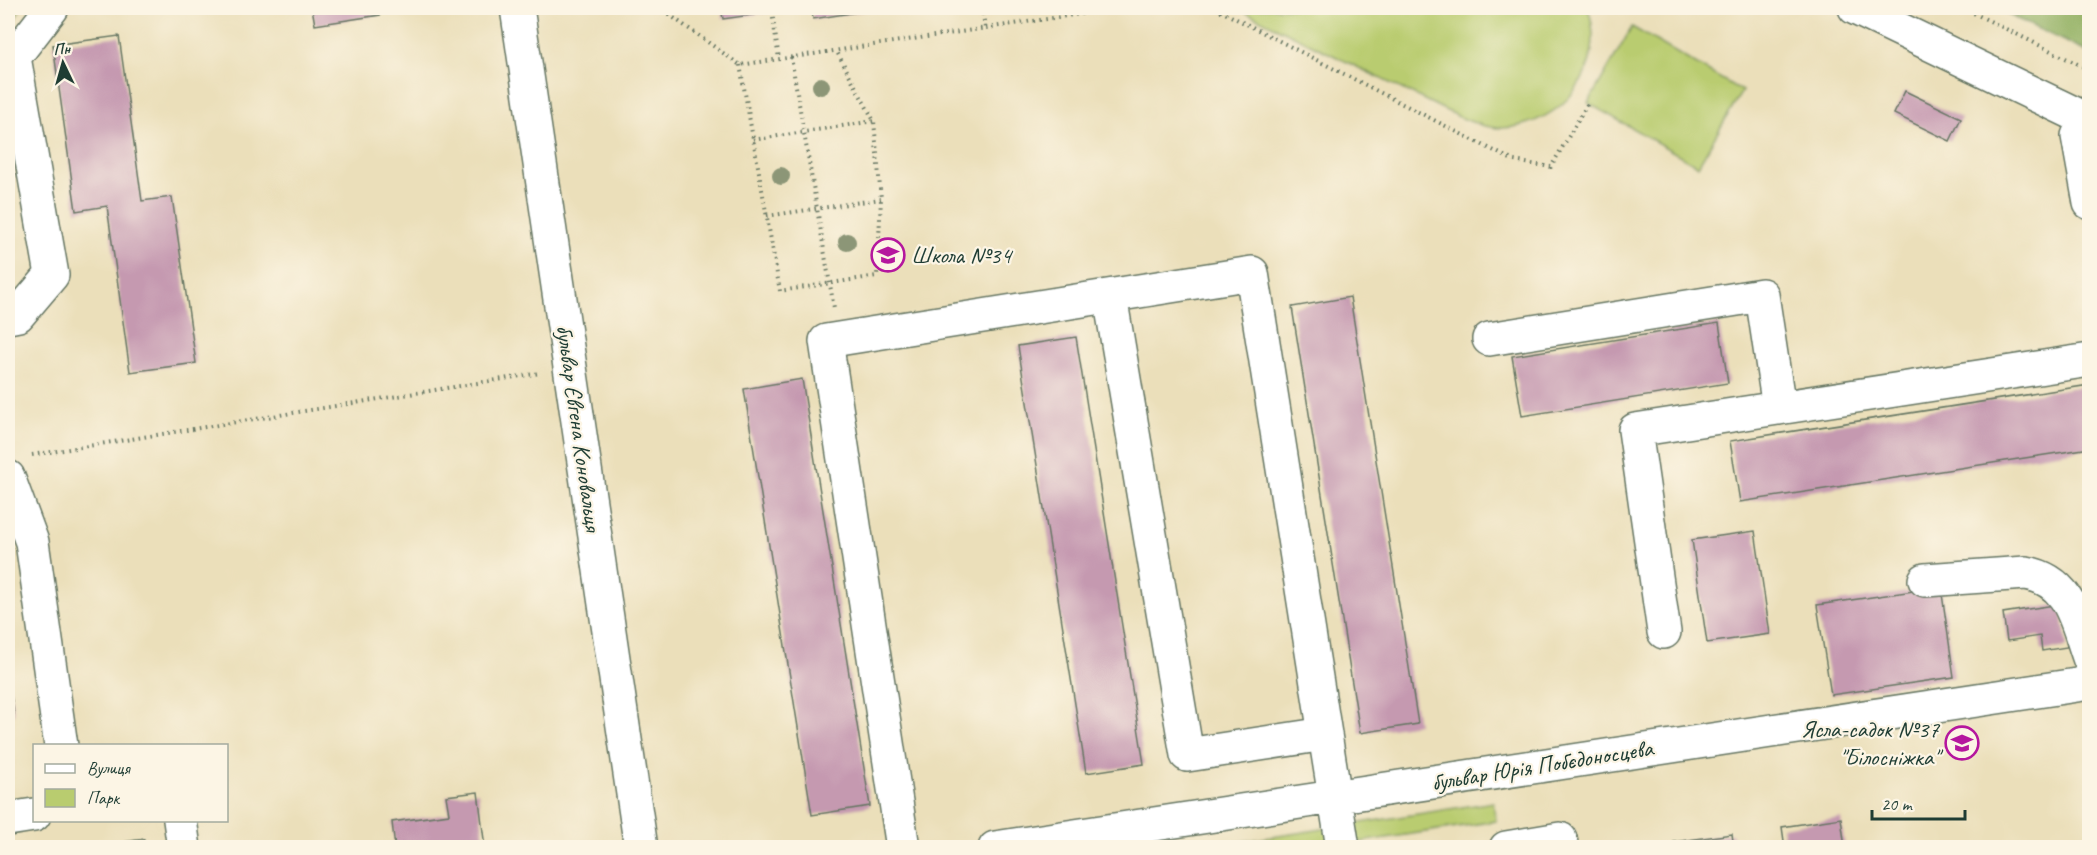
<svg xmlns="http://www.w3.org/2000/svg" width="2097" height="855" font-family="Caveat,sans-serif">
  <style>
    .green { fill: #b9cc6f; stroke: #6c8452; stroke-width: 1.5 }
    .forest { fill: #92b062; stroke: #58764b; stroke-width: 1.5 }
    .building { fill: #c599b0 }
    .lines { fill: none; stroke-linecap: round; stroke-linejoin: round }
    .minor-casing { stroke: #667663; stroke-width: 36 }
    .path { stroke: #667663; stroke-width: 4; stroke-dasharray: 1.5 4.5; stroke-linecap: butt }
    .minor { stroke: #fff; stroke-width: 33 }
    .tree { fill: #8c9677 }
    .labels { text-anchor: middle; dominant-baseline: central; stroke-width: 4.5; stroke-linejoin: round; paint-order: stroke }
    .poi-label { font-size: 24px; fill: #1f3d34; stroke: #fcf5e5; text-anchor: start }
    .street-label { font-size: 24px; fill: #1f3d34; stroke: #fcf5e5 }
  </style>
  <rect width="100%" height="100%" fill="#fcf5e5"/>
  <filter id="ink" filterUnits="userSpaceOnUse"><feTurbulence type="fractalNoise" baseFrequency=".0167" numOctaves="2"/><feDisplacementMap in="SourceGraphic" scale="12" xChannelSelector="R" yChannelSelector="G"/><feConvolveMatrix kernelMatrix="1 2 1 2 8 2 1 2 1" color-interpolation-filters="sRGB"/></filter>
  <filter id="wash" filterUnits="userSpaceOnUse"><feTurbulence type="fractalNoise" baseFrequency=".008" numOctaves="4" result="noise"/><feDisplacementMap in="SourceGraphic" scale="24" xChannelSelector="R" yChannelSelector="G"/><feGaussianBlur stdDeviation="1.35" result="paint"/><feColorMatrix in="noise" values="0 0 0 0 0 0 0 0 0 0 0 0 0 0 0 0 0 1.4 0 .05"/><feComposite in="paint" operator="in"/></filter>
  <g filter="url(#wash)">
    <rect width="100%" height="100%" fill="#ebdfba"/>
    <path class="green" d="M8,8H21L8,32Z
      M1237,8H1588C1608,68 1564,125 1502,128C1486,128 1471,122 1457,116Z
      M1632,27L1742,91L1698,166L1588,103Z
      M1493,802L1496,821L1328,847L1202,848Z"/>
    <path class="forest" d="M1994,8H2089V53Z"/>
    <g id="blocks">
      <path class="building" d="M312,8H379L380,15L315,25Z
        M721,8H779L780,11L723,19Z
        M811,8H876L877,9L813,19Z
        M119,36L142,201L172,197L196,363L130,372L107,206L76,211L53,45Z
        M1905,91L1961,118L1950,141L1894,114Z
        M1350,297L1418,724L1360,733L1292,307Z
        M1719,323L1728,383L1522,416L1512,356Z
        M1076,337L1144,764L1086,773L1018,346Z
        M802,379L870,806L812,815L744,389Z
        M2090,385V448L1740,502L1730,441Z
        M1755,531L1770,634L1707,643L1692,540Z
        M1941,587L1954,677L1831,695L1817,605Z
        M2061,604L2067,647L2042,651L2040,636L2007,641L2003,613Z
        M8,677L14,714L8,715Z
        M478,792L485,848H395L392,822L449,814L446,796Z
        M1841,818L1845,848H1785L1782,827Z
        M1732,834L1734,848H1675L1674,842Z
        M144,839L145,848H94V846Z"/>
    </g>
  </g>
  <g filter="url(#ink)">
    <use href="#blocks" fill-opacity="0" stroke="#667663" stroke-width="1.5"/>
    <g class="lines">
      <g class="minor-casing">
        <path id="minor" d="M517,8L641,848
          M1855,8L2090,121
          M2086,120L2078,136L2090,203
          M1110,296L1187,755L1325,734
          M8,317L18,315L52,275L14,57L52,8
          M1489,339L1762,295L1779,408
          M8,477L32,542L61,746
          M1925,580L2026,573C2072,581 2076,622 2090,660
          M1664,632L1635,430L2090,360
          M8,819L34,815
          M180,820L184,848
          M903,848L826,341L1252,273L1343,848
          M995,848L2090,683
          M1506,848L1560,839L1562,848"/>
      </g>
      <path class="path" d="M982,8L985,28
        M1215,8L1514,161L1551,167L1588,103
        M1963,8L2090,70
        M664,11L740,65L1120,8
        M772,12L779,59
        M791,57L834,308
        M740,65L780,291L877,276L881,199L874,121L836,50
        M753,140L874,121
        M767,216L881,199
        M32,455L540,373"/>
      <use href="#minor" class="minor"/>
    </g>
    <g class="tree">
      <circle cx="821" cy="86" r="9"/>
      <circle cx="781" cy="176" r="9"/>
      <circle cx="847" cy="242" r="9"/>
    </g>
  </g>
  <defs>
    <g id="school-ring" transform="scale(1.725)"><circle r="9.5" fill="#fcf5e5" stroke="#b5179e" stroke-width="1.5"/><path d="M0-5L7-2L0 1L-7-2ZM-4 1L0 2.5L4 1V4Q0 6-4 4Z" fill="#b5179e"/></g>
  </defs>
  <g fill-rule="evenodd">
    <use href="#school-ring" x="888" y="255"/>
    <use href="#school-ring" x="1962" y="743"/>
  </g>
  <g class="labels">
    <g class="poi-label">
      <text x="911" y="255">Школа №34</text>
      <text x="1939" y="729" text-anchor="end">Ясла-садок №37<tspan x="1939" dy="28">"Білосніжка"</tspan></text>
    </g>
    <g class="street-label">
      <text transform="translate(579 428) rotate(82)">бульвар Євгена Коновальця</text>
      <text transform="translate(1542 765) rotate(-9)">бульвар Юрія Побєдоносцева</text>
    </g>
  </g>
  <rect width="2097" height="855" fill="none" stroke="#fcf5e5" stroke-width="30"/>
  <rect x="33" y="744" width="195" height="78" fill="#fcf5e5" stroke="#a4ab9e" stroke-width="1.5"/>
  <rect x="45" y="764" width="30" height="9" fill="#ffffff" stroke="#a4ab9e" stroke-width="1.5"/>
  <text x="87" y="774" font-size="18" fill="#1f3d34">Вулиця</text>
  <rect x="45" y="789" width="30" height="18" fill="#b9cc6f" stroke="#a4ab9e" stroke-width="1.5"/>
  <text x="87" y="804" font-size="18" fill="#1f3d34">Парк</text>
  <g transform="translate(63 63) rotate(355)" stroke="#fcf5e5" stroke-width="4.5" paint-order="stroke">
  <path d="M0-4.5L10 22L0 15L-10 22Z" fill="#1f3d34"/>
  <text y="-9" font-size="16" font-weight="bold" text-anchor="middle" fill="#1f3d34">Пн</text>
  </g>
  <path d="M1872 810v9h93v-9" fill="none" stroke="#1f3d34" stroke-width="3"/>
  <text x="1881" y="810" font-size="18" fill="#1f3d34" stroke="#fcf5e5" stroke-width="4.5" paint-order="stroke">20 m</text>
</svg>
